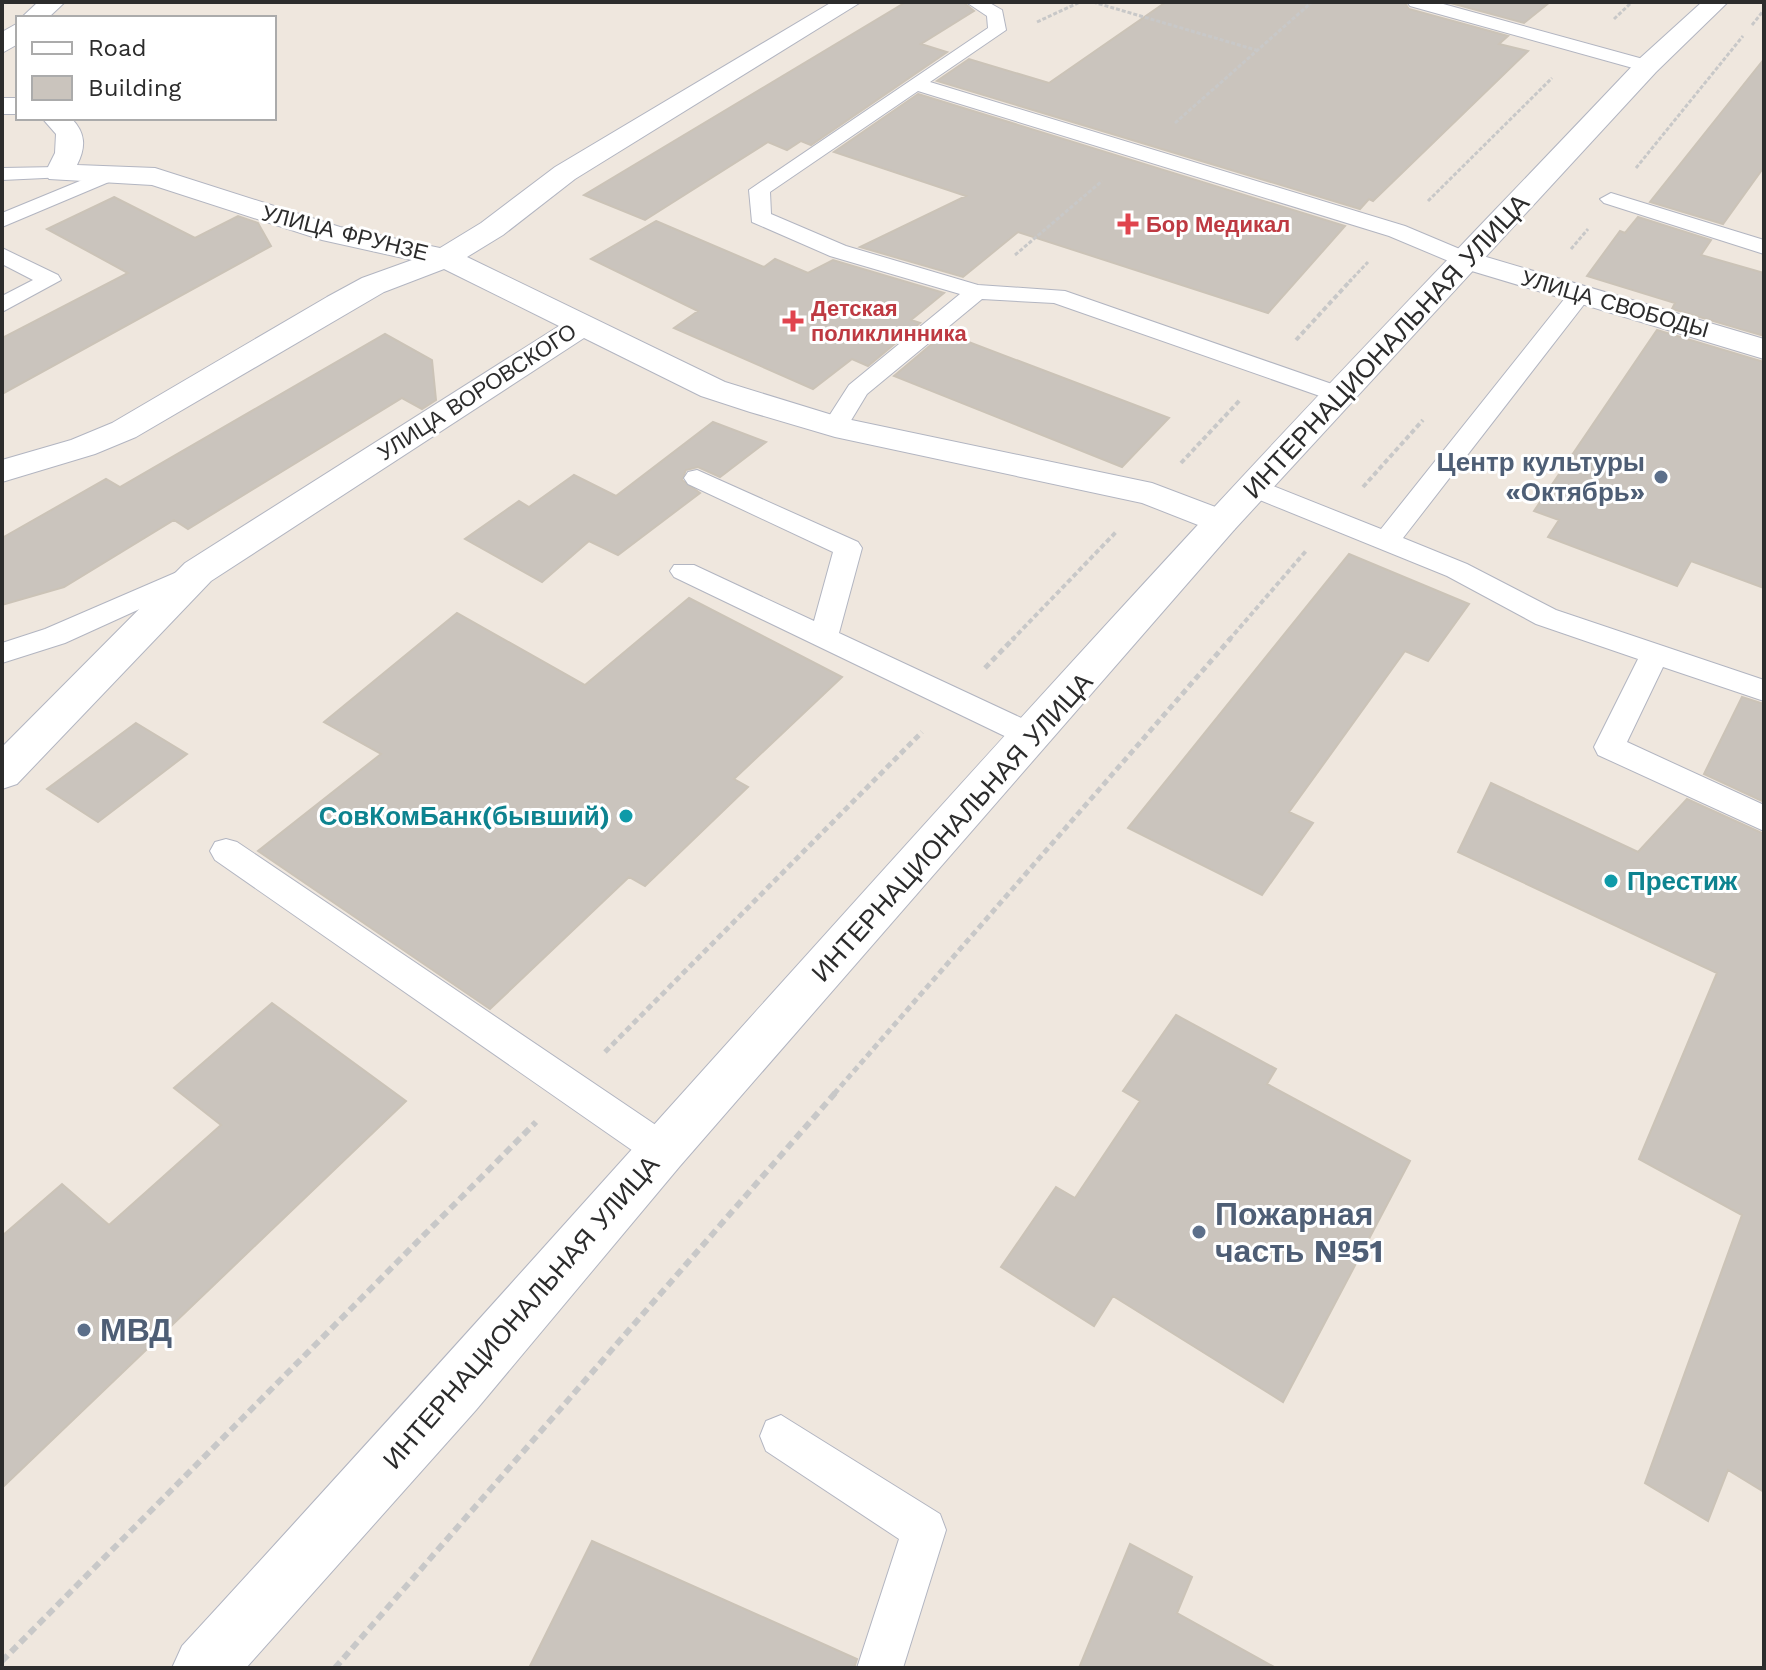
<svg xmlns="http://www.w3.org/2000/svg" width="1766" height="1670" font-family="'Work Sans',sans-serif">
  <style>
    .building { fill: #cac4bd; stroke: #cbc3b7; stroke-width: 2 }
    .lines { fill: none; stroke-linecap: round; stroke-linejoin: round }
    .lane-casing { stroke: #b2b5c1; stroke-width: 2 }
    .street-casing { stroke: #b2b5c1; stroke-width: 2 }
    .secondary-casing { stroke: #b2b5c1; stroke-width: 2 }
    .path-far3 { stroke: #c8c8c8; stroke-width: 3; stroke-dasharray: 4 2; stroke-linecap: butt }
    .path-far2 { stroke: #c8c8c8; stroke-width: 4; stroke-dasharray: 5 3; stroke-linecap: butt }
    .path-far1 { stroke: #c8c8c8; stroke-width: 5; stroke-dasharray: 6 4; stroke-linecap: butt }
    .path { stroke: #c8c8c8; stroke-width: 6; stroke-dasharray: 8 5; stroke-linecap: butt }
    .lane { fill: #fff; fill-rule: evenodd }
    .street { fill: #fff; fill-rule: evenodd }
    .secondary { fill: #fff; fill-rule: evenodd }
    .health-dot { fill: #e0444e; stroke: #fff; stroke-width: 3 }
    .service-dot { fill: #5c6f8a; stroke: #fff; stroke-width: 3 }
    .culture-dot { fill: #0f9aa8; stroke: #fff; stroke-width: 3 }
    .labels { text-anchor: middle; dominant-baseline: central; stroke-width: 6; stroke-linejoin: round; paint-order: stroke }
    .far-health-label { font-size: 22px; font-weight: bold; fill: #be3a42; stroke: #fff; text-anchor: start }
    .far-street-label { font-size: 22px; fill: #2c2c2c; stroke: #fff }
    .street-label { font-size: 26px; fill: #2c2c2c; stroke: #fff }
    .service-label { font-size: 26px; font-weight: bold; fill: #4e5e75; stroke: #fff; text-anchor: end }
    .culture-label { font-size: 26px; font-weight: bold; fill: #0d838f; stroke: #fff; text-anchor: end }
    .near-service-label { font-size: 32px; font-weight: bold; fill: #4e5e75; stroke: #fff; text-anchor: start }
  </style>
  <rect width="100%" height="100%" fill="#efe7de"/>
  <path class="building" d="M906,2H963L974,11L921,44L947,52L811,145L801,141L787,150L768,142L645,220L584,195Z
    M1166,2H1404L1409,9L1508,36L1499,44L1528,51L1373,201L1369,199L1360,209L937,81L969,59L1049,83Z
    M1447,2H1550L1524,23Z
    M1764,59V167L1723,224L1650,202Z
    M918,94L1345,226L1268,313L1018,232L963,277L860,247L966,196L834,152Z
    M114,197L195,238L238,216L258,223L271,246L2,394V338L128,273L47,229Z
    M1638,217L1711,240L1701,255L1764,273V336L1672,309L1675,303L1587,276L1620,231L1625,233Z
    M656,221L764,267L775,259L808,273L833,260L944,293L911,320L920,323L868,366L852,359L813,389L674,328L698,311L591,259Z
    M1657,330L1764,362V588L1691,561L1677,586L1548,537L1559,520L1534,511Z
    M945,333L1169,418L1122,467L894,376Z
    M385,334L432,360L436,400L422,409L402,398L188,529L174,520L64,587L2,605V538L106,479L120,487Z
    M713,422L766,442L720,477L698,467L686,470L682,480L700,493L618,555L589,541L542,582L465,539L519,501L529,507L574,475L616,496Z
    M1349,554L1469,604L1428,661L1405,651L1289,812L1313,823L1262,895L1128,828Z
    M689,598L842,677L734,779L748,787L645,886L629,877L490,1009L258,851L381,754L324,722L457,613L585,685Z
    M1742,697L1764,704V802L1704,774Z
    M136,723L187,754L98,822L47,789Z
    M1491,783L1638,852L1687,799L1764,834V1492L1728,1470L1708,1521L1645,1483L1742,1215L1639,1159L1717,973L1458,852Z
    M272,1003L406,1101L2,1488V1236L62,1184L109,1225L221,1125L174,1088Z
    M1176,1015L1276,1069L1267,1084L1410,1161L1283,1402L1113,1296L1094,1326L1001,1267L1056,1187L1075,1198L1140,1101L1123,1091Z
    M592,1541L857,1659L854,1668H529Z
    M1130,1544L1192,1577L1177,1613L1276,1668H1079Z"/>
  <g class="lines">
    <g class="lane-casing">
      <path id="lane" d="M966,2H988L1002,10L1006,30L930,82L1405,226L1474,255L1477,260L1466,267L1458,265L1389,236L918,91L770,192L771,214L846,246L978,285L1065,291L1352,391L1355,396L1343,403L1334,401L1054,303L982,299L867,394L844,432H826L822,427L849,385L960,294L830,256L752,222L749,190L988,28L987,16Z
        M1407,2H1436L1654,62L1656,66L1654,70H1640L1410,6Z
        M59,167L69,173L66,177L2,180V168Z
        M109,169L119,175L116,179L2,227V213Z
        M1611,193L1764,240V254L1604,203L1600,199Z
        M2,248L58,275L61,280L2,312V296L33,280L2,264Z
        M1581,286L1589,288L1592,293L1589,298L1403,538L1467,564L1556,610L1764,680V701L1663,667L1627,742L1764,805V831L1598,755L1594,747L1638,659L1536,624L1447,576L1245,494L1241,488L1245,482H1263L1381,529L1573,288Z
        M697,470L858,542L862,548L839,633L1045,729L1049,737L1045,745L1034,748L1023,745L674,577L670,571L674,565H694L814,621L833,552L688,484L684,478L688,472Z
        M198,563L208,566L212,572L208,578L65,643L2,663V643L45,629Z
        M226,839L237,842L675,1138L681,1150L675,1162L662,1167L649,1162L215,860L210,851L215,842Z
        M781,1415L940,1514L946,1530L903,1668H857L899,1539L766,1451L760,1436L766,1421Z"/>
    </g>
    <g class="street-casing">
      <path id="street" d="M38,2H65L48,18H21Z
        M832,2H861L575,179L503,235L467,257L725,382L842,418L1152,483L1234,514L1239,522L1234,530L1221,534L1142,503L835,437L750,412L701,396L584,338L211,581L17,784L2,789V747L185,563L559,326L444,269L384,292L136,437L95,454L2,482V460L71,440L112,423L327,297L362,278L412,260L322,240L152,185L49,179L45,173L55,153L56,134L42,118H71C86,133 86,147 77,165L155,168L340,227L440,248L481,223L555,167Z
        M18,23V44L2,53V32Z
        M2,98H18V114H2Z
        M1466,251L1764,339V359L1455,266L1451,260L1455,254Z"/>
    </g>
    <g class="secondary-casing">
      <path id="secondary" d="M1702,2H1728L1656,72L1234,530L680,1166L476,1410L246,1668H172L182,1646C526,1272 861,889 1206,516C1348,362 1494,212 1638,60Z"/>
    </g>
    <path class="path-far3" d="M1093,2L1256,50
      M1614,19L1632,2
      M1037,22L1080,2
      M1752,25L1764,10
      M1175,123L1312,2
      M1636,168L1743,36
      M1428,201L1552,78
      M1571,249L1588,229
      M1015,255L1102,181
      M1349,282L1368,262"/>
    <path class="path-far2" d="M1296,340L1351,280
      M1181,463L1240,400
      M1363,487L1423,420
      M1012,640L1117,531
      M1229,640L1306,551"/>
    <path class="path-far1" d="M985,668L1014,638
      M605,1052L922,732
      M834,1094L1231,638"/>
    <path class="path" d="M2,1661L536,1122
      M335,1668L836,1092"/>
    <use href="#lane" class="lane"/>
    <use href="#street" class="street"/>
    <use href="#secondary" class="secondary"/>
  </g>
  <g class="health-dot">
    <path d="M1124 212h8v8h8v8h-8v8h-8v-8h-8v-8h8z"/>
    <path d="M789 309h8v8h8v8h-8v8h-8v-8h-8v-8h8z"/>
  </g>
  <g class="service-dot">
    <circle cx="1661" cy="477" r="8"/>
    <circle cx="1199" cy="1232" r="8"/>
    <circle cx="84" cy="1330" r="8"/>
  </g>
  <g class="culture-dot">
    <circle cx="626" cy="816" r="8"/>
    <circle cx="1611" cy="881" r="8"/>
  </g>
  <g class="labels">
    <g class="far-health-label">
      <text x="1146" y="224">Бор Медикал</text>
      <text x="811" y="308">Детская<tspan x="811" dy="25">поликлинника</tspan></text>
    </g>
    <g class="far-street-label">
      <text transform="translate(345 233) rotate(14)">УЛИЦА ФРУНЗЕ</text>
      <text transform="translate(1615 304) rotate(16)">УЛИЦА СВОБОДЫ</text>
      <text transform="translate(477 392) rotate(-33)">УЛИЦА ВОРОВСКОГО</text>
    </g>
    <g class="street-label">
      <text transform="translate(1386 346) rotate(-47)">ИНТЕРНАЦИОНАЛЬНАЯ УЛИЦА</text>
      <text transform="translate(952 827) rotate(-48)">ИНТЕРНАЦИОНАЛЬНАЯ УЛИЦА</text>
      <text transform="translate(521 1312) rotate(-49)">ИНТЕРНАЦИОНАЛЬНАЯ УЛИЦА</text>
    </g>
    <g class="service-label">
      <text x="1645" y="462">Центр культуры<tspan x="1645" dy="30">«Октябрь»</tspan></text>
    </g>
    <g class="culture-label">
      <text x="610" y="816">СовКомБанк(бывший)</text>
      <text x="1627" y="881" text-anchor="start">Престиж</text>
    </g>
    <g class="near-service-label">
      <text x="1215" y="1214">Пожарная<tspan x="1215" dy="37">часть №51</tspan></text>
      <text x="100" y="1330">МВД</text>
    </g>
  </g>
  <rect width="1766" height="1670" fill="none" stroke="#2c2c2c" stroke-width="8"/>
  <rect x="16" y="16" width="260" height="104" fill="#ffffff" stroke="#ababab" stroke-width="2"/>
  <rect x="32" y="42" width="40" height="12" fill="#ffffff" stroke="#ababab" stroke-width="2"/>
  <text x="88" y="56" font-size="24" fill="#2c2c2c">Road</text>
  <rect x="32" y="76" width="40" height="24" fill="#cac4bd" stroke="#ababab" stroke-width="2"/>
  <text x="88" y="96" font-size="24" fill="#2c2c2c">Building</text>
</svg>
